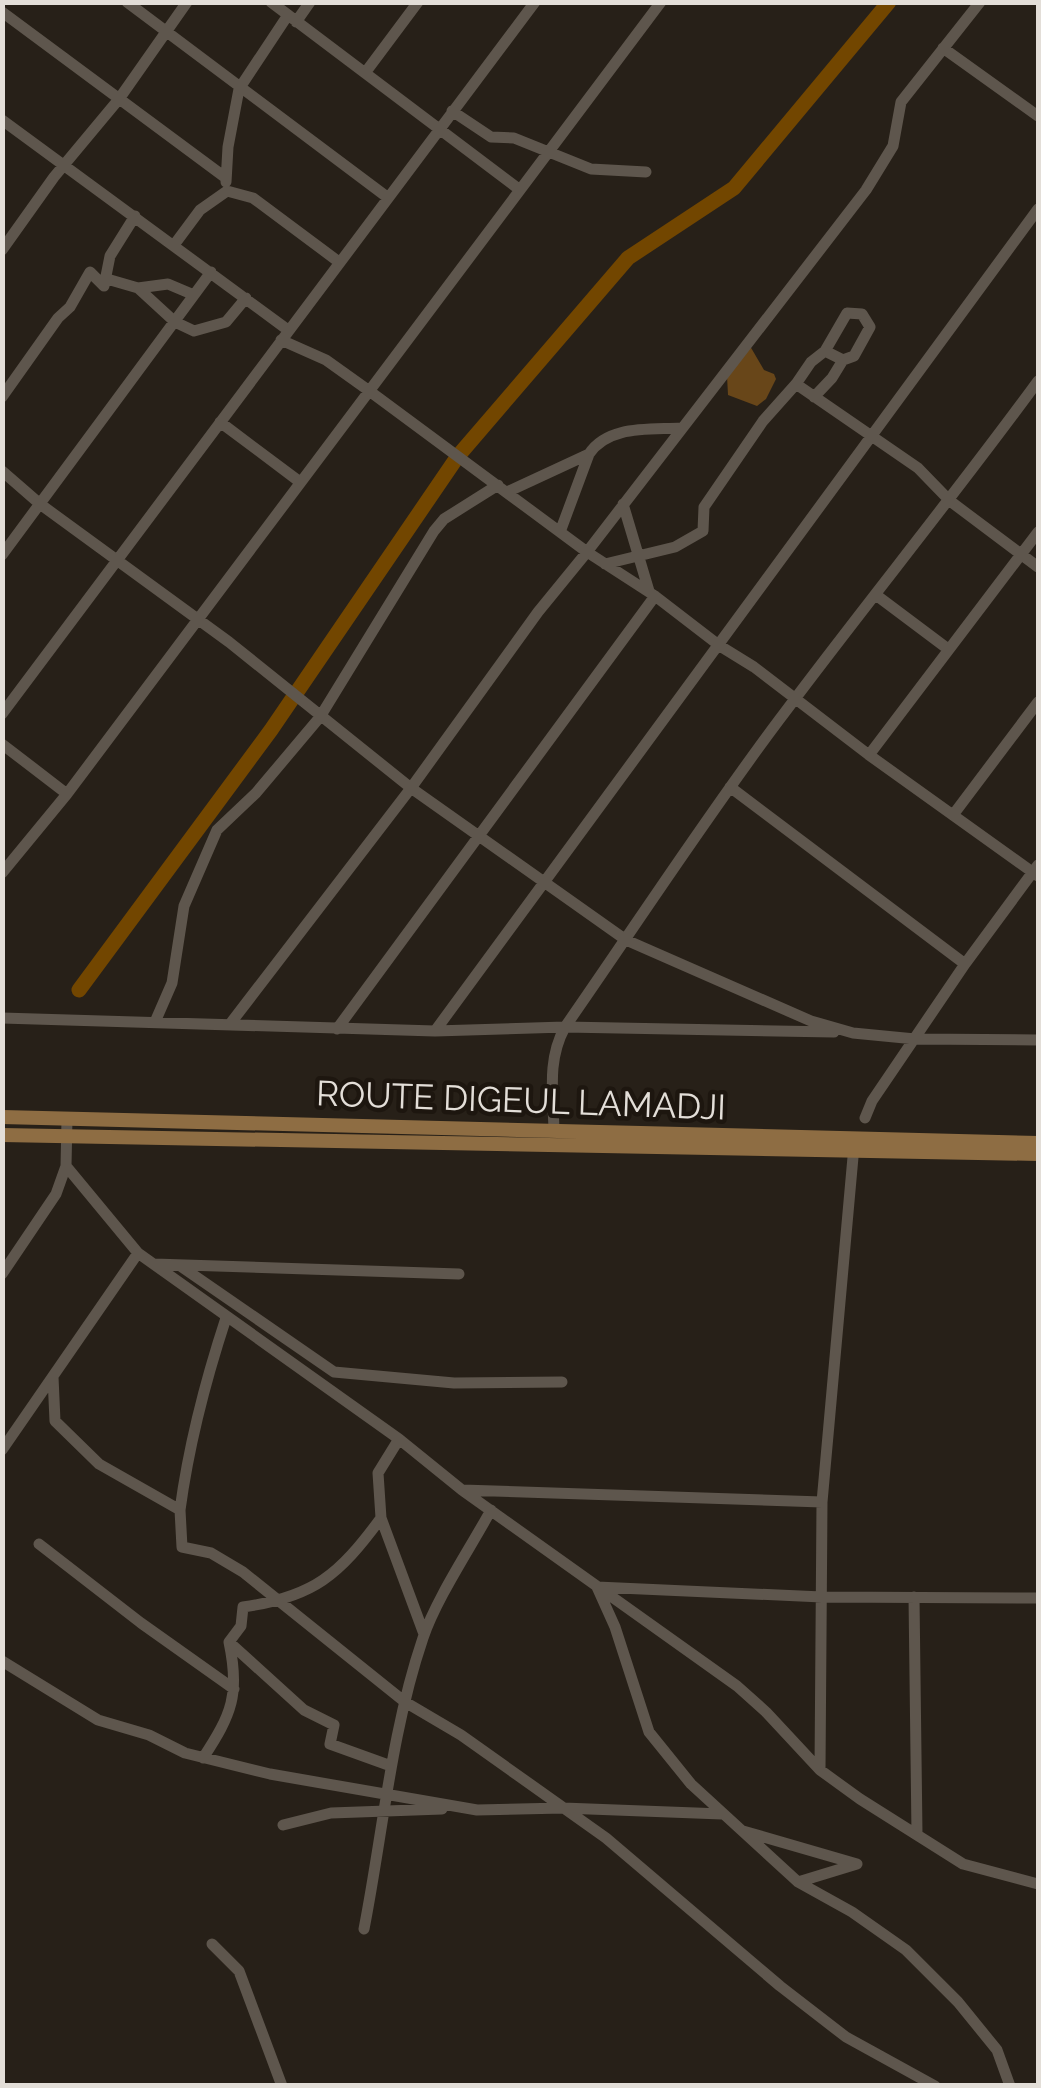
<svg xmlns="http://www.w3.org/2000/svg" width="1041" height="2088" font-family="Raleway,sans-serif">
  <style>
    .forest { fill: #684619 }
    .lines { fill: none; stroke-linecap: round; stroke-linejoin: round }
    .river { stroke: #724600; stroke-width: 15 }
    .minor { stroke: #5e564d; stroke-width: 11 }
    .major { stroke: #8e6d43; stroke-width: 14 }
    .labels { text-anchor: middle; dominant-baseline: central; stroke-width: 9; stroke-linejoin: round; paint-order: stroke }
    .street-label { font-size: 35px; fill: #e3ded8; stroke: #1d160f }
  </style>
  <rect width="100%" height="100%" fill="#272018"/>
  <path class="forest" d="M750,346L764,370L774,374L776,379L766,399L757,406L728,395L727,376Z"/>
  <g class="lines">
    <path class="river" d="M79,990L271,730L458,456L628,258L734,188L889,2"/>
    <path class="minor" d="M127,2L387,197
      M271,2L520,190
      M2,12L226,178
      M296,22L310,2
      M943,48L1038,116
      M365,73L418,2
      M452,111L491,137L514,138L591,169L646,172
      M2,120L288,330
      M226,182L228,147L239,89L288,15
      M174,245L200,210L227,191L253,198L339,262
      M2,250L54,177L119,99L187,2
      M107,279L138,288L168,284L194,295
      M138,288L175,322L194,331L226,322L246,298
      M281,340L326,360L368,390L587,552L655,596L720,646L754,667L869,755L1038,876
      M825,351L847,313L862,314L870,327L854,356L843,360
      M796,384L918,468L950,501L1038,567
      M2,397L58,318L70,307L90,272L104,286L110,256L135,216
      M220,422L300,482
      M2,471L40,504L229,642L411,788L626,940L811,1021L853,1033L915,1039L1038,1040
      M507,492L589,454C608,425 649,430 681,428
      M623,504L649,591
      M560,532L589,454
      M2,555L211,272
      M605,564L675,547L703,531L704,507L763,421L796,384L811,362L825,351L843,360L832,378L814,397
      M876,595L948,649
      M2,714L535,2
      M2,744L67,794
      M869,755L1038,532
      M730,787L965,964
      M953,815L1038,702
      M2,873L67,794L661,2
      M2,1018L435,1031L565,1027L834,1032
      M155,1022L172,983L184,906L217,830L256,793L320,717L434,531L444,519L498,485
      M230,1024L411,788L538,612L587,552L866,190L893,146L901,102L980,2
      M337,1029L655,596
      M435,1031L1038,209
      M865,1118L872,1101L965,964L1038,865
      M554,1130C553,1093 547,1060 565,1027C636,925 704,820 779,720C864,606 954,496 1038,381
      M66,1166L138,1253L399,1439L462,1490L737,1686L766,1712L820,1770L860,1799L963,1864L1038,1884
      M154,1264L459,1274
      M179,1265L334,1372L454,1383L562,1382
      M2,1274L56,1194L66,1166L67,1119
      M53,1377L55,1421L99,1464L180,1510L182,1547L211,1553L243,1572L405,1702L461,1735L606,1838L780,1986L846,2037L935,2086
      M399,1439L378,1473L381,1518L424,1634
      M2,1450L138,1253
      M462,1490L822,1502
      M180,1510C189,1443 205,1382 226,1318
      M39,1544L141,1623L234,1689
      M914,1597L917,1834
      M229,1642L304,1710L334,1725L330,1744L391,1766
      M2,1661L98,1720L149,1735L185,1753L270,1774L477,1810L563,1808L722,1814
      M203,1758C232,1714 240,1694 229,1642L241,1626L243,1607C314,1597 339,1575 381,1518
      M820,1770L822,1502L854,1146
      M283,1825L331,1813L442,1809
      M743,1831L857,1864L798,1882
      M364,1929C383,1832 391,1732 423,1638C436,1599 471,1547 491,1510
      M212,1944L239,1971L282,2086
      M1010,2086L997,2050L958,2002L906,1950L852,1912L798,1882L691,1784L649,1732L615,1627L597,1587L822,1597L1038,1598"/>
    <path class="major" d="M2,1117L1038,1143
      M2,1135L1038,1154"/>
  </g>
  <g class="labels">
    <g class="street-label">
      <text transform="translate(521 1100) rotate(2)">ROUTE DIGEUL LAMADJI</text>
    </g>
  </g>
  <rect width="1041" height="2088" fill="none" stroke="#e3ded8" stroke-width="10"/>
</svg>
